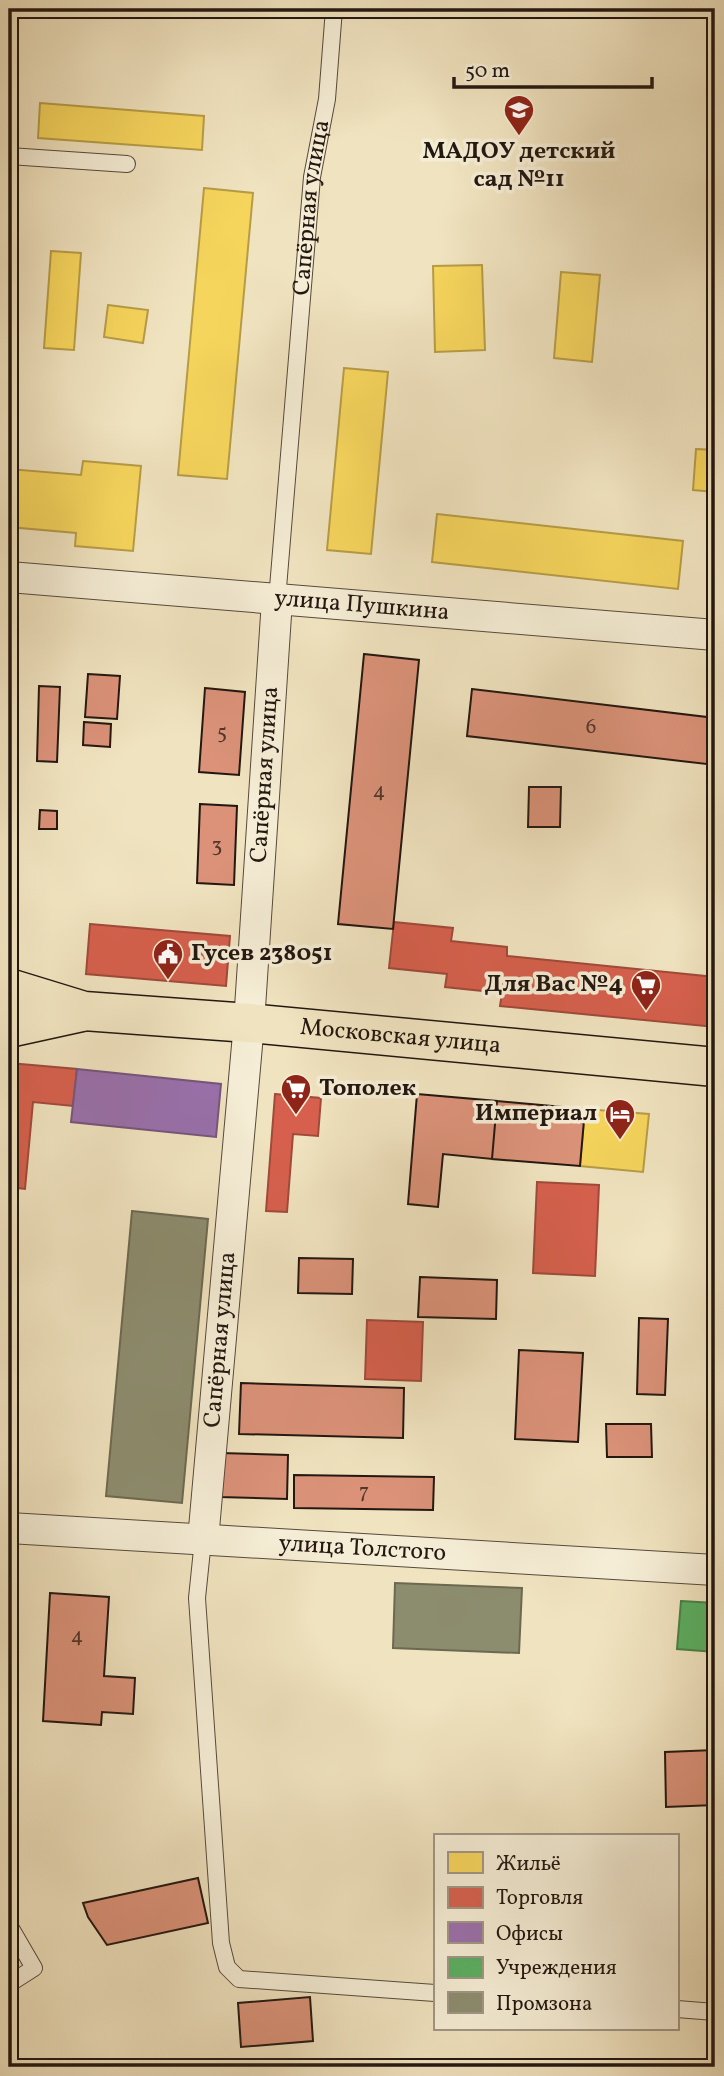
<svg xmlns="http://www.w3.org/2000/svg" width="724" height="2076" font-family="Vollkorn,serif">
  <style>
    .homes { fill: #f6d55c; stroke: #b79c46; stroke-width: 2 }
    .shops { fill: #d6604d; stroke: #a04a3b; stroke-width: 2 }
    .offices { fill: #9970ab; stroke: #76557d; stroke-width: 2 }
    .public { fill: #5aae61; stroke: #4a8149; stroke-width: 2 }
    .industry { fill: #8c8c6e; stroke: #6c6952; stroke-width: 2 }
    .building { fill: #db9279; stroke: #231711; stroke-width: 2 }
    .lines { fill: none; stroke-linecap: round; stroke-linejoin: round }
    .lane-casing { stroke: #564a3c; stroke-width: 18 }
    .street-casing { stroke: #564a3c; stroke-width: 32 }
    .primary-casing { stroke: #231711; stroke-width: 41 }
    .lane { stroke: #f5edd5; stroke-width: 16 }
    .street { stroke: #f5edd5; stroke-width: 30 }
    .primary { stroke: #f0e3bf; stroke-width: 38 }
    .labels { text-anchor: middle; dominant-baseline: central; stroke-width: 7; stroke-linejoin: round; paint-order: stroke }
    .number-label { font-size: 21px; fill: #51362b }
    .poi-label { font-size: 24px; font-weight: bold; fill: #231711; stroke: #f5edd5; text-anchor: start }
    .street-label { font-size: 24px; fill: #231711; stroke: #f5edd5 }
  </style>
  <rect width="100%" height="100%" fill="#f0e3bf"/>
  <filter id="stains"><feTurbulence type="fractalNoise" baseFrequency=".00286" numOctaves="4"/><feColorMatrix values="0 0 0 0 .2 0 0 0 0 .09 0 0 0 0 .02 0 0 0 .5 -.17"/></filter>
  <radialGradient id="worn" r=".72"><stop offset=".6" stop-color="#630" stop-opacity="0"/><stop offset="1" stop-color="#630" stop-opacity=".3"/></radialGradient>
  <path class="homes" d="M40,103L204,116L202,150L38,138Z
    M204,188L253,193L227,479L178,475Z
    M51,251L81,253L74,350L44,348Z
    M482,265L485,350L435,352L433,266Z
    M561,272L600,275L592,362L554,358Z
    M108,305L148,310L143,343L104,337Z
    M344,368L388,372L371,554L327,550Z
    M696,449L715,450V492L693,490Z
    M83,461L141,466L133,551L75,546L76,533L9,527V469L81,475Z
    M437,514L683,541L678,589L432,562Z
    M585,1109L649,1114L643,1172L580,1166Z"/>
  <path class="shops" d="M394,922L453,928L451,941L507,947V956L715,977V1027L500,1006L502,993L445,987L447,974L389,968Z
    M90,924L230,936L226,986L86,974Z
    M9,1063L77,1069L73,1106L33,1102L25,1189L9,1187Z
    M275,1094L321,1098L318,1136L293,1134L287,1212L266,1211Z
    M537,1182L599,1185L595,1276L533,1273Z
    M367,1320L423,1322L421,1381L365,1379Z"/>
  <path class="offices" d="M77,1069L221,1084L216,1137L71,1122Z"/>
  <path class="public" d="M681,1601L715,1603V1652L677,1649Z"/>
  <path class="industry" d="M132,1211L208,1219L182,1503L106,1496Z
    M395,1583L522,1588L519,1653L393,1648Z"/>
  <path class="building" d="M364,654L419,660L393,929L338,924Z
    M88,674L120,676L117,719L85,717Z
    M39,686L60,687L57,762L37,761Z
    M205,688L245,692L239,775L199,772Z
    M472,689L715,718V765L467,736Z
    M84,722L111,724L110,747L83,745Z
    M529,787H561L560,827H528Z
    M200,804L237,806L234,885L197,883Z
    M40,810L57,811V829H39Z
    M417,1094L497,1101L492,1159L443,1154L438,1207L408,1204Z
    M497,1101L585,1109L580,1166L492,1159Z
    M299,1258L353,1259L352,1294L298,1293Z
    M420,1277L497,1280L496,1319L418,1317Z
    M639,1318L668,1319L665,1395L637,1394Z
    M519,1350L583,1353L578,1442L515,1439Z
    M241,1383L404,1388L403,1438L239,1434Z
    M606,1424H651L652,1457H607Z
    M221,1453L288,1455L287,1499L220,1497Z
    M294,1475L434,1477L433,1510L294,1508Z
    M50,1593L109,1597L104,1676L135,1678L133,1714L102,1712L101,1725L43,1721Z
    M715,1750V1805L666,1807L665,1752Z
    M198,1878L208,1923L107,1945L88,1917L83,1903Z
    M310,1997L313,2041L241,2047L238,2003Z"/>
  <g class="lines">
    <g class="lane-casing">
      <g id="lane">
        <path d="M9,156L127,164"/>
        <path id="s1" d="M277,600L312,177L327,99L334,9"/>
        <path d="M203,1540L197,1598L221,1943L227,1967L239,1979L435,1993"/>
        <path d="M9,1925L34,1968L9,1984"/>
        <path d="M677,2009L715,2012"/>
      </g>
    </g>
    <g class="street-casing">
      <g id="street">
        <path id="s2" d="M9,577L715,635"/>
        <path id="s3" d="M9,1528L715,1570"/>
        <path id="s4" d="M203,1540L249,1023L277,600"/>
      </g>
    </g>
    <g class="primary-casing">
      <g id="primary">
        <path id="s5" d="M9,988L84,1011L249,1023L715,1067"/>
        <path d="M9,1028L82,1012"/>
      </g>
    </g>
    <use href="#lane" class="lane"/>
    <use href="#street" class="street"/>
    <use href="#primary" class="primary"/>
  </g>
  <defs>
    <g id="school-pin" transform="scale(1.575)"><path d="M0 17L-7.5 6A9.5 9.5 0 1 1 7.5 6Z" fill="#8f2418" stroke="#f5edd5"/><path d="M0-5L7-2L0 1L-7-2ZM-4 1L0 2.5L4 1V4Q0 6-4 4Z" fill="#fff"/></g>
    <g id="civic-pin" transform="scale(1.575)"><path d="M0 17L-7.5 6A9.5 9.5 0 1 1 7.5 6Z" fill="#8f2418" stroke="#f5edd5"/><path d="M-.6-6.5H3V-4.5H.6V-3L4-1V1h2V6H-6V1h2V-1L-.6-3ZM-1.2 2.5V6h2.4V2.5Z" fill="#fff"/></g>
    <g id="supermarket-pin" transform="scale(1.575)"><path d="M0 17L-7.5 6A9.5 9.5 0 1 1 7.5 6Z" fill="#8f2418" stroke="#f5edd5"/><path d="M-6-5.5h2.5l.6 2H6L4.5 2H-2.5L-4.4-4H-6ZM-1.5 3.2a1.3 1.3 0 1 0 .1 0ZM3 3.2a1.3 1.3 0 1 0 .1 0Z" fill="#fff"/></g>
    <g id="hotel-pin" transform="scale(1.575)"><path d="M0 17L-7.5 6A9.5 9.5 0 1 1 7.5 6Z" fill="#8f2418" stroke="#f5edd5"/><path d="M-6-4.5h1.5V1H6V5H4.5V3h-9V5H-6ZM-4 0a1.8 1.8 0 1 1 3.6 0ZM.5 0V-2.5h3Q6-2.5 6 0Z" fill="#fff"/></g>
  </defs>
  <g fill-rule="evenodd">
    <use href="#school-pin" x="519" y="110"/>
    <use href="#civic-pin" x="168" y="954"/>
    <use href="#supermarket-pin" x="646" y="985"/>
    <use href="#supermarket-pin" x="296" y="1089"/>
    <use href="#hotel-pin" x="620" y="1114"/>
  </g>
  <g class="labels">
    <g class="number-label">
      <text x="591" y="727">6</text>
      <text x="222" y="732">5</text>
      <text x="379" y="791">4</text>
      <text x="217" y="845">3</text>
      <text x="364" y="1492">7</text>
      <text x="77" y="1636">4</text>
    </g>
    <g class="poi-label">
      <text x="519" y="152" text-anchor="middle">МАДОУ детский<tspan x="519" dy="28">сад №11</tspan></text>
      <text x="191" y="954">Гусев 238051</text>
      <text x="623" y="985" text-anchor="end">Для Вас №4</text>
      <text x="319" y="1089">Тополек</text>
      <text x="597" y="1114" text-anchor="end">Империал</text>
    </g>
    <g class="street-label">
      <text stroke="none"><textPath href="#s1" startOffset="394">Сапёрная улица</textPath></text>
      <text stroke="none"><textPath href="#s2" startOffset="354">улица Пушкина</textPath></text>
      <text stroke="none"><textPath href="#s4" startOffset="768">Сапёрная улица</textPath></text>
      <text stroke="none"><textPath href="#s5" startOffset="396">Московская улица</textPath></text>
      <text stroke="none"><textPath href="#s4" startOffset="201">Сапёрная улица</textPath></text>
      <text stroke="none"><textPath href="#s3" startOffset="354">улица Толстого</textPath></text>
    </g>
  </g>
  <rect width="724" height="2076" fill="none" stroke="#f0e3bf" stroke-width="35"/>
  <rect x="10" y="10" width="703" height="2055" fill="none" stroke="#231711" stroke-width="3.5"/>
  <rect x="18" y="18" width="689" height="2041" fill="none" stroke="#231711" stroke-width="2"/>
  <rect x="434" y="1834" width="245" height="196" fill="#f5edd5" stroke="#a19787" stroke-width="2"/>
  <rect x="448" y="1852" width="35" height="21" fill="#f6d55c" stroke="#a19787" stroke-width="2"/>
  <text x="496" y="1870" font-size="21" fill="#231711">Жильё</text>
  <rect x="448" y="1887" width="35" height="21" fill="#d6604d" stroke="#a19787" stroke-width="2"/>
  <text x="496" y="1904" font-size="21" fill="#231711">Торговля</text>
  <rect x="448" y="1922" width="35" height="21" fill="#9970ab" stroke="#a19787" stroke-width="2"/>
  <text x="496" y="1940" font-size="21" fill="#231711">Офисы</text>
  <rect x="448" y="1957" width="35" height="21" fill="#5aae61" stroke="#a19787" stroke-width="2"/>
  <text x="496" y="1974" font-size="21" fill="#231711">Учреждения</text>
  <rect x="448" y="1992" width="35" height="21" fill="#8c8c6e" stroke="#a19787" stroke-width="2"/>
  <text x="496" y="2010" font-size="21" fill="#231711">Промзона</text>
  <path d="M454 77v10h198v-10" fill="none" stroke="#231711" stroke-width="3.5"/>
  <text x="465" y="77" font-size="21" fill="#231711" stroke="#f5edd5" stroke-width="5" paint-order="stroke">50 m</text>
  <rect width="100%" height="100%" filter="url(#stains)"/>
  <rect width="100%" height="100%" fill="url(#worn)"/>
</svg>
